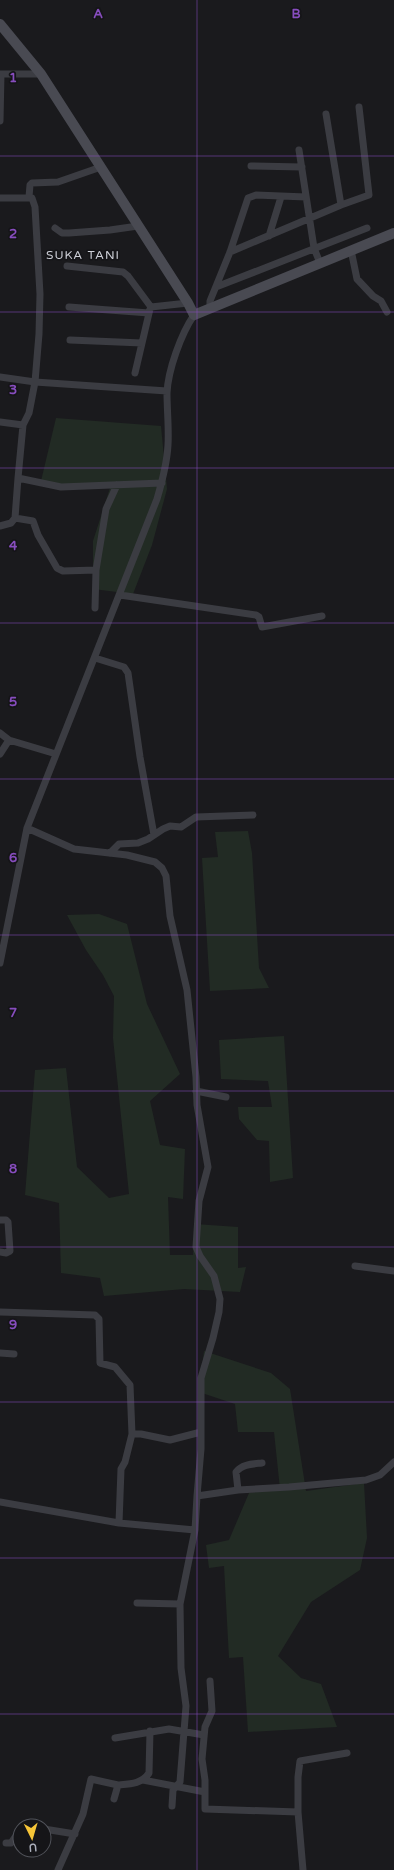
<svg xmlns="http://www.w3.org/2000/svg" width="394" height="1870" font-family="'Varela Round',sans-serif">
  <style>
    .green { fill: #222b24 }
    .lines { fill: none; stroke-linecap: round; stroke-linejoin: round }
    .street { stroke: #3b3c42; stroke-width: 7 }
    .secondary { stroke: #494a52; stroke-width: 10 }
    .grid { fill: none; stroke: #874dbe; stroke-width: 1; stroke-opacity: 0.55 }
    .labels { text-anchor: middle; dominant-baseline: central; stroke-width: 3.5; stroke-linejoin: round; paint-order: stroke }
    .quarter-label { font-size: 12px; letter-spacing: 1px; fill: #ced0d8; stroke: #151518 }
    .grid-label { font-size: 13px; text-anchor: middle; font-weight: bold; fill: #874dbe; stroke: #151518; stroke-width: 3.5; stroke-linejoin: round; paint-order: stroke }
  </style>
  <rect width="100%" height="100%" fill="#1a1a1d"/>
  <path class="green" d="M56,418L161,426L167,489L152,545L133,594L93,589V541L110,488H71L41,481Z
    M248,831L252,853L259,968L269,988L210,991L202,858L218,857L215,832Z
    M99,914L127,924L147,1004L180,1074L150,1101L160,1145L185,1149L183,1199L168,1197L170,1255H193L195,1224L238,1227V1268L246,1267L240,1292L184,1289L104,1296L100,1278L61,1273L59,1203L25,1195L35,1070L66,1068L77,1167L109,1198L129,1194L113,1038L114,996L103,975L86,950L67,915Z
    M284,1036L293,1178L270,1182L269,1141L257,1140L239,1119L238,1107H272L268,1081L221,1079L219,1040Z
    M204,1351L271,1373L290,1389L306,1491L364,1483L367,1538L360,1570L311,1602L278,1656L301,1678L321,1684L337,1727L248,1732L243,1657L229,1658L224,1566L209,1568L206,1545L229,1540L249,1493L280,1489L274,1432H238L235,1404L199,1392Z"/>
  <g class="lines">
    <path class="street" d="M0,74H41
      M326,114L341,205
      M0,121L1,74
      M299,150L314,248L320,263
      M251,166L302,167
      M29,197L30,185L32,183L58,182L101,167
      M0,198H32L35,207L40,294L39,334L35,382L29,413L23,425L18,478L61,487L162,483
      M55,228L62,233H69L110,230L138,226
      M269,236L281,197
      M351,250L357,279L373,296L381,301L387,312
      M230,252L341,205L369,195L359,107
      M67,266L123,272L128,276L151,307L188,303
      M216,287L367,228
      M69,307L149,313
      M210,309V301L230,252L248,198L256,195L306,197
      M70,340L142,343
      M135,373L150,309
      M0,377L35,382L167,391
      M0,422L23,425
      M15,518L33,521L38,535L57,568L63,571L96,570L106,509L117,485
      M0,526L11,523L15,518L18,478
      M120,595L256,615L259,617L262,627L322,616
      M95,608L96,570
      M95,658L124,667L128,673L140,757L154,835
      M0,733L9,740L56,754
      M0,754L9,740
      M27,828L74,849L127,855L155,862L162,868L166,876L170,916L187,990L196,1077L197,1105L208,1167L199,1201L196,1247L200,1256L214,1276L220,1299L219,1312L213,1338L201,1378V1449L197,1496L238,1490L289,1487L366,1480L380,1475L394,1462
      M110,853L119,844L138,843L148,839L163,829L170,826L181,827L196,817L253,815
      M0,963L27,828L157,499C162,482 167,463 168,445C169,428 167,410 167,393C168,370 181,334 194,315
      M196,1091L226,1097
      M0,1220H6L8,1222L10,1251L6,1253L0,1252
      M355,1266L394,1271
      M0,1312L95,1315L99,1319L100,1363L115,1367L130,1385L132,1434
      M0,1353L14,1354
      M238,1490L236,1472C242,1464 253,1464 262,1463
      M0,1502L119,1523L195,1530L197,1496
      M119,1523L121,1469L125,1462L132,1434H141L170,1440L201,1432
      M137,1603L180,1604
      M210,1681L212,1711L205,1727L202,1759L205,1780V1809L298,1812
      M115,1738L169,1729L204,1735
      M143,1780L205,1792
      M114,1799L118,1785C130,1784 142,1784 149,1773L150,1731
      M172,1806L173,1790L180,1782L186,1706L181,1668L180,1604L195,1530
      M44,1829L75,1834
      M6,1843H11L20,1830
      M58,1870L83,1814L91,1779L118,1785
      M303,1870L298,1812V1777L300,1761L347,1753"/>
    <path class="secondary" d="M0,24L41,74L188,303L194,315L394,233"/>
  </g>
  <path class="grid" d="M197,0V1870M0,156H394M0,312H394M0,468H394M0,623H394M0,779H394M0,935H394M0,1091H394M0,1247H394M0,1402H394M0,1558H394M0,1714H394"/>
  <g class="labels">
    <g class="quarter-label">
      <text x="83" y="255">SUKA TANI</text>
    </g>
  </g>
  <g class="grid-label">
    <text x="98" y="18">A</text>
    <text x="296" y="18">B</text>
    <text x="13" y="82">1</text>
    <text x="13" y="238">2</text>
    <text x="13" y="394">3</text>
    <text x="13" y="550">4</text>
    <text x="13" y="706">5</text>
    <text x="13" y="862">6</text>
    <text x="13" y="1017">7</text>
    <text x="13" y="1173">8</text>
    <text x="13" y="1329">9</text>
  </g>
  <g transform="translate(32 1838) rotate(175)"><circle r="19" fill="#151518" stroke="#51535a"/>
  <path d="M0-3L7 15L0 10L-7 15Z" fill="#f6c538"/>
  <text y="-6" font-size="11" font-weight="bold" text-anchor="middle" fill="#acb0bc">U</text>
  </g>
</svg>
